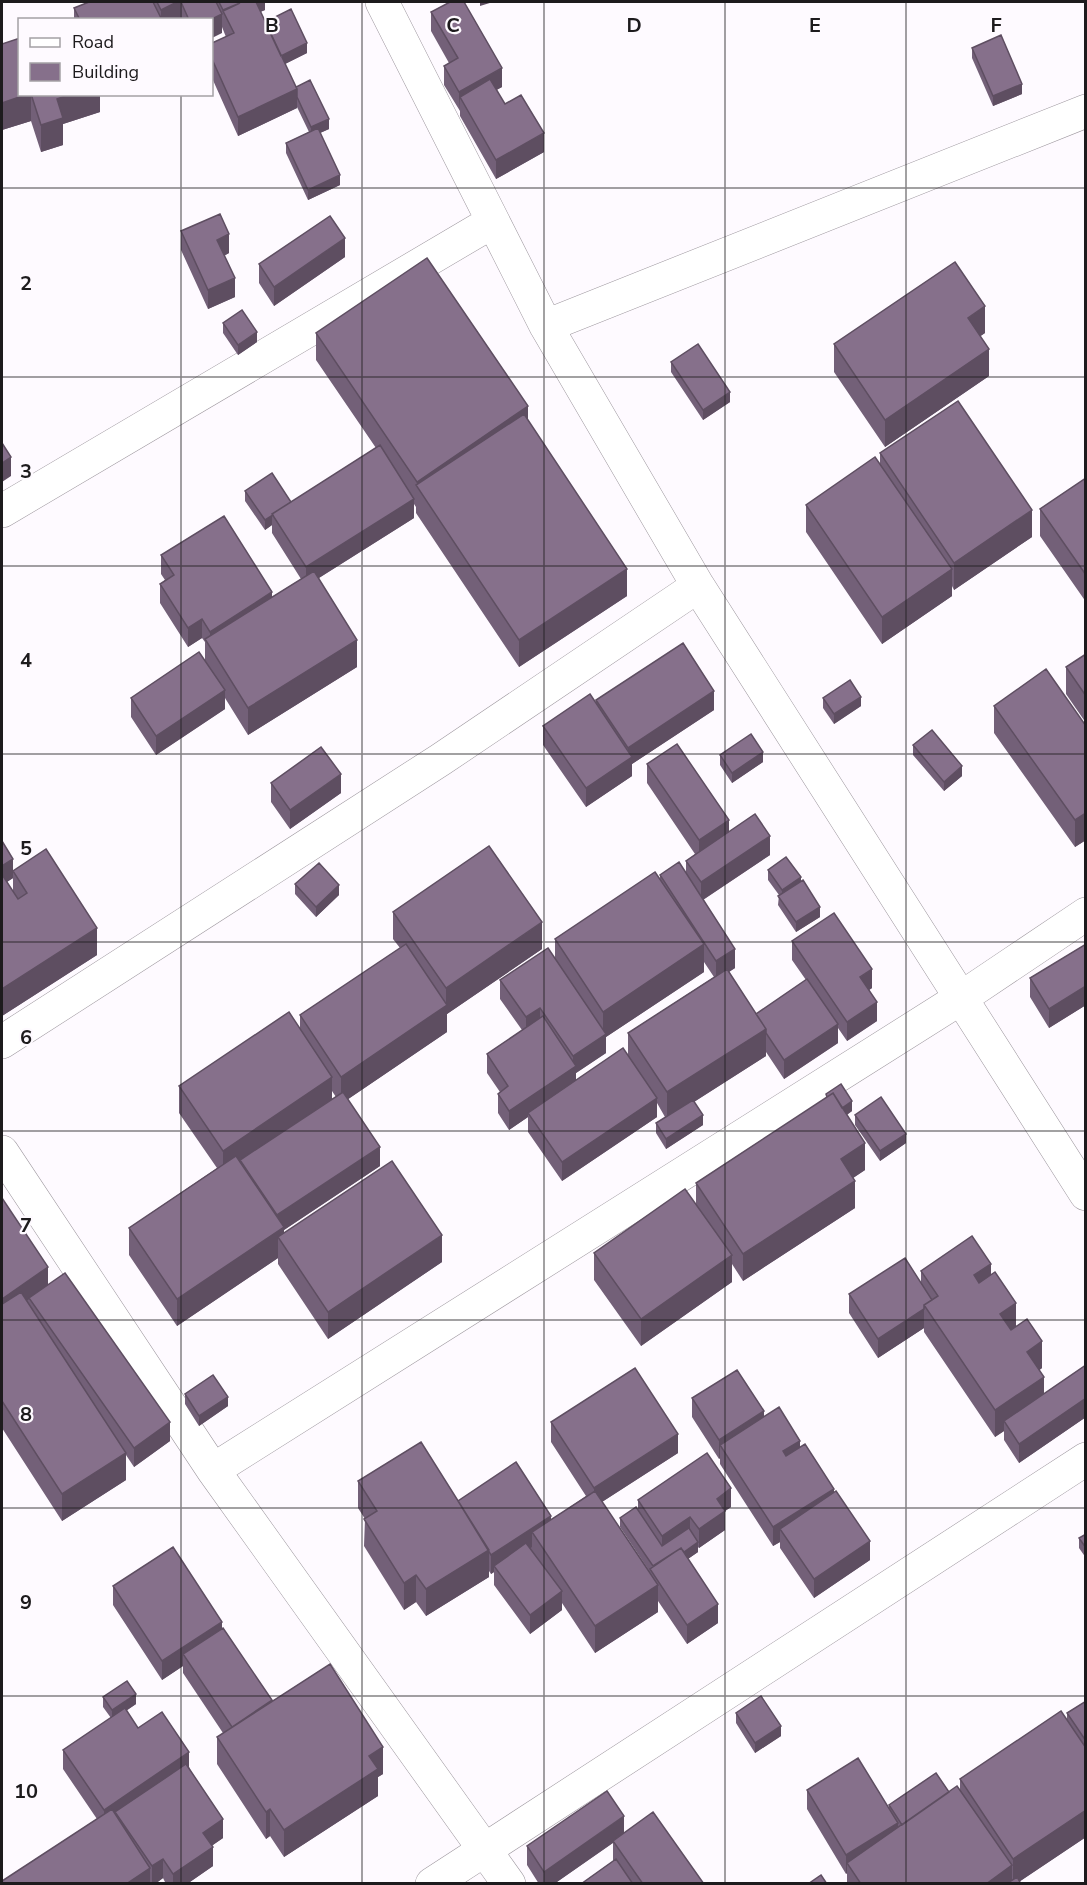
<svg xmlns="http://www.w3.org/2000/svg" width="1087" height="1885" font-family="'Nunito Sans',sans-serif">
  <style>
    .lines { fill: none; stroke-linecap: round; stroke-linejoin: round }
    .street-casing { stroke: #9e989f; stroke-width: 34 }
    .street { stroke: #fff; stroke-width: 33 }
    .wall { fill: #736078; fill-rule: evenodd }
    .shaded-wall { fill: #5e4e61 }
    .building { fill: #86708b; stroke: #5e4e61; stroke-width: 1.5 }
    .grid { fill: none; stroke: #1d1b1d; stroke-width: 1.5; stroke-opacity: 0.55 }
    .grid-label { font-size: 20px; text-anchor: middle; font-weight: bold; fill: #1d1b1d; stroke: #fefaff; stroke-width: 4.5; stroke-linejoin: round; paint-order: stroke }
  </style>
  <rect width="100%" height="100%" fill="#fefaff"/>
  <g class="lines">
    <g class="street-casing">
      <path id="street" d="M382,2L546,326L698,586L1086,1194
        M546,326L1086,111
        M2,511L492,222
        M2,1042L440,760L698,586
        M2,1152L213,1470L509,1884
        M213,1470L961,998L1086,914
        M432,1884L1086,1459"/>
    </g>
    <use href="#street" class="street"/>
  </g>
  <path class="wall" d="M89,2H265V10L260,12L265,22L307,53L285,64L296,87L329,129L320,133L340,185L308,200L286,153V143L309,132L297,107V108L238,136L212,78V43L226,37L222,27V33L212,20H74V8Z
    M431,12L502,87L496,90L505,104L544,152L496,179L460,116V111L444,85V66L449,63L431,31Z
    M2,44L100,94V112L63,124V145L41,152L31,121L2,130Z
    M972,48L1022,94L993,106L972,58Z
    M181,231L229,253L224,256L235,297L208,309L181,250Z
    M345,257L274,306L259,283V264Z
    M223,323L257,342L238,355L223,333Z
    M316,333L528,420L627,596L519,667L416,513V507L414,504V518L319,578L357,667L248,735L225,698V709L156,755L131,717V698L205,660V642L202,638L188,647L160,603V584L165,580L161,574V555L272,597L301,579L272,533V525L265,530L245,501V491L291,502L376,448L316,360Z
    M985,333L980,336L989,376L885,447L834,372V344Z
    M671,362L730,402L703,420L671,372Z
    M880,453L1032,537L954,590L952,586V596L882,644L806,532V505L880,465Z
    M1086,478V602L1040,536V509Z
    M1086,654V723L1066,694V667Z
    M823,698L861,706L834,724L823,708Z
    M596,700L714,710L632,764V776L586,807L543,745V726L596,703Z
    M994,706L1086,726V840L1075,847L994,733Z
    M913,745L962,776L944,791L913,755Z
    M720,755L763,762L732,783L720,765Z
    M647,764L729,832L770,855L703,900L735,968L729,972L756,1014L806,980L792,960V941L872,988L869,990L877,1021L847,1041L838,1028V1043L784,1079L766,1052V1056L694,1102L703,1125L666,1149L656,1133V1123L665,1117L657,1103V1117L562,1181L528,1132V1117L509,1130L498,1113V1094L500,1092L487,1073V1054L522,1030L500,999V980L555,958V939L660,879V875L686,874V861L695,854L647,783ZM704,962L714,977L628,1033V1056L576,1080V1073L606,1053V1037L704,972Z
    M271,783L341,793L290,829L271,802Z
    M2,841L13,878L7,882L13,891V871L97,955L2,1016Z
    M768,870L801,881L820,917L796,932L778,905L779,895L768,880Z
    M295,884L339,895L316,917L295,894Z
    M393,912L542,949L447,1014V1032L348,1099L380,1166L284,1230V1233L442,1262L328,1339L278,1264V1258L177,1326L129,1255V1228L217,1168L179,1113V1086L300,1028V1015L400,948L393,939ZM332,1091L336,1097L332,1099Z
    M1086,944V1005L1049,1028L1030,997V978Z
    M826,1094L852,1111L847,1115L865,1170L853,1178L855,1208L743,1281L732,1264V1282L641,1346L594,1280V1253L696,1204V1183L826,1098Z
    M855,1115L906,1143L880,1161L855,1125Z
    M2,1198L48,1285L170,1441L134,1467L126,1455V1480L62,1521L2,1428Z
    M921,1271L991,1275L1016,1327L1042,1368L1039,1370L1044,1394L1086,1365V1417L1019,1463L1004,1440V1431L995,1437L924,1332V1328L878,1358L849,1313V1294L921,1282Z
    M185,1394L228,1406L199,1426L185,1404Z
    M692,1398L764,1417L800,1448L834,1492L870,1560L814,1598L780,1548V1542L773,1546L720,1464V1458L719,1459L692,1417Z
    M551,1422L678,1453L602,1502L650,1572L620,1527V1518L638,1511V1500L731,1507L725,1511V1530L699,1548L698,1547V1552L688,1559L718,1623L687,1644L658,1601V1612L595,1653L562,1603V1610L530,1634L494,1585V1572L491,1574L489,1571V1577L426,1616L416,1602L404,1610L364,1546L365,1519L358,1508V1481L551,1520L586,1496L551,1442Z
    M1086,1534V1558L1079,1548V1538Z
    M113,1586L222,1628L272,1702L383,1774L378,1777V1796L284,1857L270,1836L266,1839L217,1764V1737L223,1733L183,1673V1666L162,1680L113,1605Z
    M103,1697L136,1704L126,1711L138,1728L189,1767L223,1838L211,1846L213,1866L187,1884H166L163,1878L155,1884H151L150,1882V1884H2V1881L97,1819L63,1769V1750L111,1718L103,1707Z
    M1086,1701V1837L1020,1881L1021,1884H847V1873L846,1874L807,1809V1790L889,1808V1805L949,1792L960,1791V1779L1067,1721V1713Z
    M736,1713L781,1736L755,1753L736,1723Z
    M624,1833L704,1884H581L613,1861V1843L554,1884H539L527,1865V1846Z"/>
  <path class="shaded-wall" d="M177,2H180V19L161,20V10Z
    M253,2H265V10L253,15Z
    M480,2H493L480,6Z
    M222,14V33L212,38V20H210Z
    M307,43V53L281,66V56Z
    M502,68V87L466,107L460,97L459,111V92Z
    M1022,84V94L993,106V96Z
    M297,89V108L238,136V117Z
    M28,94H31V121L2,130V103Z
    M71,94H100V112L63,124V145L41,152V125L57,99Z
    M329,119V129L311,137V127Z
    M544,133V152L496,179V160Z
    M340,175V185L308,200V190Z
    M229,234V253L217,259V240Z
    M345,238V257L274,306V287Z
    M235,278V297L208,309V290Z
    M985,306V333L968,345V318Z
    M257,332V342L238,355V345Z
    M989,349V376L885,447V420Z
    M730,392V402L703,420V410Z
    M528,406V434L417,487V482Z
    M11,457V476L2,482V463Z
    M414,499V518L306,586V567Z
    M1032,510V537L954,590V563Z
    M272,515V525L265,530V520Z
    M627,569V596L519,667V640Z
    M952,569V596L882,644V617Z
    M272,592V611L210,648V632Z
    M202,619V638L188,647V628Z
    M357,640V667L248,735V708Z
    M225,690V709L156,755V736Z
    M714,691V710L632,764V776L586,807V788L628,760V748Z
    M861,697V706L834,724V714Z
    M763,752V762L732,783V773Z
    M962,766V776L944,791V782Z
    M341,774V793L290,829V810Z
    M1086,813V840L1075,847V820Z
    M729,820V839L699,859V840Z
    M770,836V855L701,901V882Z
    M13,859V878L2,885V866Z
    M801,877V886L782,900V890Z
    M339,885V895L316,917V907Z
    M820,907V917L796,932V922Z
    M542,922V949L447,1014V1032L341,1104V1077L446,1006V988Z
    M97,928V955L2,1016V989Z
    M704,944V972L606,1037V1053L576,1073V1085L528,1113V1117L509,1130V1111L573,1067V1056L603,1036V1012Z
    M735,949V968L716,980V961Z
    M872,969V988L860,996V977Z
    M1086,986V1005L1049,1028V1009Z
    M877,1002V1021L847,1041V1022Z
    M540,1008V1027L526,1036V1017Z
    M838,1024V1043L784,1079V1060Z
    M766,1029V1056L667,1119V1092Z
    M332,1077V1104L240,1160V1166L223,1178V1151Z
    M657,1098V1117L562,1181V1162Z
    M852,1101V1111L837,1121V1111Z
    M703,1115V1125L666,1149V1139Z
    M906,1134V1143L880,1161V1151Z
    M865,1143V1170L841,1186V1159Z
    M380,1147V1166L284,1230V1246L278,1237V1258L177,1326V1299L277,1232V1215Z
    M855,1181V1208L743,1281V1254Z
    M442,1235V1262L328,1339V1312Z
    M732,1255V1282L641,1346V1319Z
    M991,1264V1291L974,1302V1275Z
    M48,1267V1286L2,1318V1299Z
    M1016,1303V1330L1000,1341V1314Z
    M924,1309V1328L878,1358V1339Z
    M1042,1341V1368L1027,1380V1352Z
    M1044,1377V1404L1004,1421V1431L995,1437V1410Z
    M228,1397V1406L199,1426V1416Z
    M1086,1398V1417L1019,1463V1444Z
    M764,1411V1430L720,1445V1458L719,1459V1440Z
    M170,1422V1441L134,1467V1448Z
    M678,1434V1453L594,1507V1488Z
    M800,1441V1460L783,1470V1451Z
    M126,1453V1480L62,1521V1494Z
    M731,1488V1507L725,1511V1530L699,1548V1529L717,1499Z
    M834,1489V1508L780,1529V1542L773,1546V1527Z
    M551,1516V1535L532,1532V1547L497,1570L494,1566V1572L491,1574V1555Z
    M690,1517V1536L662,1555V1536Z
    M870,1541V1560L814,1598V1579Z
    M698,1542V1552L657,1580L656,1571Z
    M489,1550V1577L426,1616V1589Z
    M416,1575V1602L404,1610V1583Z
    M658,1585V1612L595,1653V1626Z
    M562,1591V1610L530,1634V1615Z
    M718,1604V1623L687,1644V1625Z
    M222,1622V1641L183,1654V1666L162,1680V1661Z
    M136,1694V1704L112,1720V1710Z
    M781,1726V1736L755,1753V1743Z
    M383,1747V1774L378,1777V1796L284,1857V1830L369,1756Z
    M189,1752V1771L115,1812V1821L104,1829V1810Z
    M270,1809V1836L266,1839V1812Z
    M1086,1810V1837L1016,1884H1013V1859Z
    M624,1816V1835L554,1884H544V1872Z
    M223,1819V1838L203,1852V1833Z
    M898,1823V1842L847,1863V1873L846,1874V1855Z
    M213,1847V1866L187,1884H173V1874Z
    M163,1859V1878L155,1884H152V1866Z
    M1012,1865V1884H986Z
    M150,1868V1884H126Z"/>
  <path class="building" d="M89,2H153L162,20H80L74,8Z
    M157,2H177L161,10Z
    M181,2H216L222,14L210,20H189Z
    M219,2H256L297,89L238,117L212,59V43L234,33L223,11L240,3L223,10Z
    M450,2H464L502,68L459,92L444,66L458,58L431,12Z
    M291,9L307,43L281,56L265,22Z
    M1001,35L1022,84L993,96L972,48Z
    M20,38V94H28L2,103V44Z
    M490,79L505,104L521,95L544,133L496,160L460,97Z
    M310,80L329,119L311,127L297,97V89L296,87Z
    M31,94H71L57,99L63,118L41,125Z
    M318,128L340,175L308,190L286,143Z
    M220,214L229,234L217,240L235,278L208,290L181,231Z
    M330,216L345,238L274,287L259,264Z
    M427,258L528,406L417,482L316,333Z
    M955,262L985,306L968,318L989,349L885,420L834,344Z
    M242,310L257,332L238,345L223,323Z
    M698,344L730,392L703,410L671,362Z
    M958,401L1032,510L954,563L880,453Z
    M524,414L627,569L519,640L416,485Z
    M2,443L11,457L2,463Z
    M380,445L414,499L306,567L272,514Z
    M875,457L952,569L882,617L806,505Z
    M272,473L291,502L272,514L273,515L265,520L245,491Z
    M1086,478V575L1040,509Z
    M224,516L272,592L210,632L202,619L188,628L160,584L174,575L161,555Z
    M314,571L357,640L248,708L205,639Z
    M683,643L714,691L628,748L596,700Z
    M199,652L225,690L156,736L131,698Z
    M1086,654V696L1066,667Z
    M1046,669L1086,726V813L1075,820L994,706Z
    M850,680L861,697L834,714L823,698Z
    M590,694L632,757L586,788L543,726Z
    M932,730L962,766L944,782L913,745Z
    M751,734L763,752L732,773L720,755Z
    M677,744L729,820L699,840L647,764Z
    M321,747L341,774L290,810L271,783Z
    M755,814L770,836L701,882L686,861Z
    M2,841L13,859L2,866Z
    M489,846L542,922L446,988L393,912Z
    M46,849L97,928L2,989V877L3,876L18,899L27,893L13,871Z
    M786,857L801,877L782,890L768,870Z
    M679,862L735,949L716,961L660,875Z
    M319,863L339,885L316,907L295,884Z
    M655,872L704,944L603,1012L555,939Z
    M803,880L820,907L796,922L778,896Z
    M834,913L872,969L860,977L877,1002L847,1022L792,941Z
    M406,944L447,1005L341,1077L300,1015Z
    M1086,944V986L1049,1009L1030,978Z
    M548,948L606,1034L573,1056L540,1008L526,1017L500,980Z
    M727,969L766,1029L667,1092L628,1033Z
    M807,979L838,1024L784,1060L766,1033V1029L756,1014Z
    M289,1012L332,1077L223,1151L179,1086Z
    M543,1016L576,1066L509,1111L498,1094L508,1086L487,1054Z
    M623,1048L657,1098L562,1162L528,1113Z
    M841,1084L852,1101L842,1108L833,1093L827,1097L826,1094Z
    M343,1092L380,1147L277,1215L240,1160Z
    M833,1093L865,1143L841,1159L855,1181L743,1254L696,1183Z
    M881,1097L906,1134L880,1151L855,1115Z
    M693,1100L703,1115L666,1139L656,1123Z
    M236,1156L284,1227L177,1299L129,1228Z
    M392,1161L442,1235L328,1312L278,1237Z
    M685,1189L732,1255L641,1319L594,1253Z
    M2,1198L48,1267L2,1299Z
    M972,1236L991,1264L974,1275L979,1283L995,1272L1016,1303L1000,1314L1011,1330L1027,1319L1042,1341L1027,1352L1044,1377L995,1410L924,1305L938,1296L921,1271Z
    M905,1258L932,1300L924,1305V1309L878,1339L849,1294Z
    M65,1273L170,1422L134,1448L29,1298Z
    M21,1292L126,1453L62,1494L2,1401V1304Z
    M1086,1365V1398L1019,1444L1004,1421Z
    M635,1368L678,1434L594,1488L551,1422Z
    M737,1370L764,1411L719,1440L692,1398Z
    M213,1375L228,1397L199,1416L185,1394Z
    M779,1407L800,1441L783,1451L786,1456L805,1444L834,1489L773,1527L720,1445Z
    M421,1442L489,1550L426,1589L416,1575L404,1583L364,1519L377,1511L358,1481Z
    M707,1453L731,1488L717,1499L725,1511L699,1529L690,1517L662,1536L638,1500Z
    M516,1462L551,1516L491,1555L458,1501Z
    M595,1491L658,1585L595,1626L532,1532Z
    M836,1491L870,1541L814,1579L780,1529Z
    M636,1507L662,1546L689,1528L698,1542L684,1552L681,1548L653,1566L620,1518Z
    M1086,1534V1548L1079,1538Z
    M526,1543L562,1591L530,1615L494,1566Z
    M173,1547L222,1622L162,1661L113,1586Z
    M681,1548L718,1604L687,1625L650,1569Z
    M223,1628L272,1700L232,1727L183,1654Z
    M330,1664L383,1747L369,1756L378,1769L284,1830L270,1809L266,1812L217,1737Z
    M127,1681L136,1694L112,1710L103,1697Z
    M761,1696L781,1726L755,1743L736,1713Z
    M1086,1701V1741L1067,1713Z
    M125,1708L138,1728L162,1712L189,1752L104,1810L63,1750Z
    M1061,1711L1086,1748V1810L1013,1859L960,1779Z
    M858,1758L898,1823L846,1855L807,1790Z
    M186,1764L223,1819L203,1833L213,1847L173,1874L163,1859L152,1866L115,1812Z
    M936,1773L949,1792L902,1825L889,1805Z
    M957,1786L1012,1865L986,1884H861L847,1863Z
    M607,1791L624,1816L544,1872L527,1846Z
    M112,1809L150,1868L126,1884H4L2,1881Z
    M653,1812L704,1884H643L613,1841Z
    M616,1859L633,1884H581Z
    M821,1875L827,1884H808Z
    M1017,1877L1021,1884H1006Z"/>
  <path class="grid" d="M181,2V20M362,2V1884M544,2V1884M725,2V1884M906,2V1884M181,94V1884M2,188H1086M2,377H1086M2,566H1086M2,754H1086M2,942H1086M2,1131H1086M2,1320H1086M2,1508H1086M2,1696H1086"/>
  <g class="grid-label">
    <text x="272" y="32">B</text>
    <text x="453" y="32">C</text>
    <text x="634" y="32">D</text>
    <text x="815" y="32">E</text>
    <text x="996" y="32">F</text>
    <text x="26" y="290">2</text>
    <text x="26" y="478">3</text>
    <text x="26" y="667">4</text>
    <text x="26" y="855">5</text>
    <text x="26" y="1044">6</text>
    <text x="26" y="1232">7</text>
    <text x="26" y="1421">8</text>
    <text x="26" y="1609">9</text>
    <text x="26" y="1798">10</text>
  </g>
  <rect width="1087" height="1885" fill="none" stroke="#1d1b1d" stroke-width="6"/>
  <rect x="18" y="18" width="195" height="78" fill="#fefaff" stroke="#a4a1a5" stroke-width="1.5"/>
  <rect x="30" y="38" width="30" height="9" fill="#ffffff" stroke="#a4a1a5" stroke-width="1.5"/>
  <text x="72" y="48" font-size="18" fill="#1d1b1d">Road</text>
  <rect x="30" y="63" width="30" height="18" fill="#86708b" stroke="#a4a1a5" stroke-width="1.5"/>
  <text x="72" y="78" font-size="18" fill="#1d1b1d">Building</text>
</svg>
